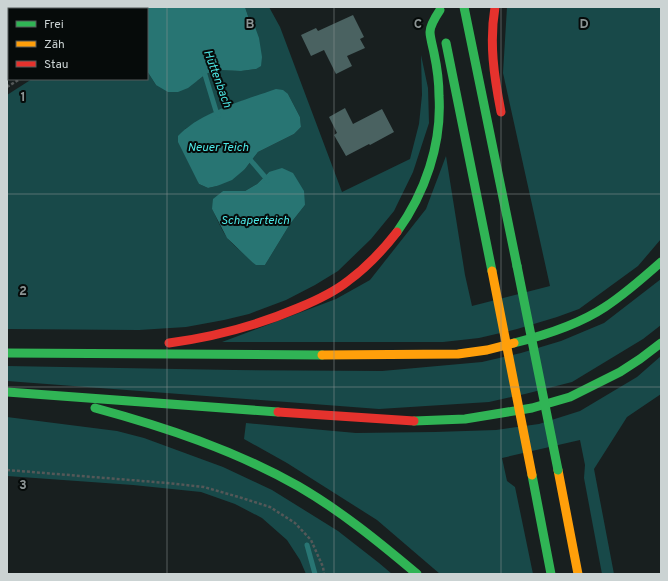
<svg xmlns="http://www.w3.org/2000/svg" width="668" height="581" font-family="Overpass,sans-serif">
  <style>
    .green { fill: #184949; fill-rule: evenodd }
    .water { fill: #287573 }
    .lines { fill: none; stroke-linecap: round; stroke-linejoin: round }
    .stream { stroke: #287573; stroke-width: 5 }
    .building { fill: #4a6261 }
    .path { stroke: #545858; stroke-width: 2.5; stroke-dasharray: 3 2; stroke-linecap: butt }
    .fast { stroke: #30b455; stroke-width: 9 }
    .slow { stroke: #ff9f0a; stroke-width: 9 }
    .jam { stroke: #e5322d; stroke-width: 9 }
    .fast-bridge { stroke: #30b455; stroke-width: 9 }
    .slow-bridge { stroke: #ff9f0a; stroke-width: 9 }
    .grid { fill: none; stroke: #8c9494; stroke-width: 1; stroke-opacity: 0.55 }
    .labels { text-anchor: middle; dominant-baseline: central; stroke-width: 4; stroke-linejoin: round; paint-order: stroke }
    .water-label { font-size: 12px; font-style: italic; fill: #4de8e6; stroke: #060b0a }
    .grid-label { font-size: 13px; text-anchor: middle; font-weight: bold; fill: #8c9494; stroke: #060b0a; stroke-width: 4; stroke-linejoin: round; paint-order: stroke }
  </style>
  <rect width="100%" height="100%" fill="#181f1f"/>
  <path class="green" d="M7,7H107L105,9H9V75L7,76Z
    M245,7H269L280,27L342,192L410,159L419,124L422,95L421,55L428,88L429,123L413,172L394,211L371,239L338,271L315,285L286,300L249,314L224,320L186,327L139,330L7,329V95L32,79H147V71L156,85L197,81L206,74L217,70L241,71L256,69L255,27L249,19ZM288,94L300,117L301,127L294,134L258,152L245,169L217,186L208,188L199,184L185,129L216,111L242,101ZM269,172L305,205L290,224L265,265L252,262C245,254 236,248 229,240C222,232 217,218 212,209L223,191H245L257,184Z
    M507,7H661V239L638,266L579,309L557,317L517,329L479,338L443,342H222L336,299L370,280L426,209L446,156L465,275L472,306L550,286L503,73Z
    M661,279V325L643,339L572,382L525,394L489,402L379,409L7,381V366L234,370L382,371L482,362L521,353L561,341L604,323Z
    M661,356V394L627,417L594,469L614,574H602L584,478L585,465L580,440L502,458L507,481L515,487L533,574H440L377,520L287,463L244,439L246,423L356,433L435,432L496,430L539,424L580,411L637,377Z
    M7,417L117,431L144,438L223,467L272,490L338,531L379,563L392,574H306L300,560L287,540L262,518L235,504L201,492L133,485L7,476Z"/>
  <path class="water" d="M148,7H245L249,19L255,27L259,38L262,57L261,66L256,69L241,71L217,70L206,74L188,88L178,92H168L156,85L147,71V9H145Z
    M276,89L283,90L288,94L300,117L301,127L294,134L258,152L245,169L232,180L217,186L208,188L199,184L178,142V136C201,112 245,100 276,89Z
    M282,168L293,173L304,191L305,205L290,224L265,265H256L252,262L227,238L212,209L213,199L223,191H245L257,184L269,172Z"/>
  <g class="lines">
    <path class="stream" d="M203,68L216,111L219,115
      M247,156L265,177L267,181
      M307,545L315,574"/>
  </g>
  <path class="building" d="M353,15L364,37L360,39L365,48L347,56L352,66L336,74L324,50L311,56L301,35L316,28L318,31Z
    M345,108L353,124L382,109L394,132L370,145L369,144L346,156L334,135L337,133L329,117Z"/>
  <g class="lines">
    <path class="path" d="M116,9L118,7
      M7,87L20,79
      M7,470L167,483L204,487L242,498L270,507L295,523L311,540L323,567L324,574"/>
    <path class="fast" d="M464,7L517,266
      M446,43L492,271
      M397,232C425,193 442,144 439,96C439,82 437,67 434,53C433,48 430,37 430,32C430,25 436,16 440,10
      M514,343C546,335 578,325 605,307C625,294 643,278 661,262
      M7,353L322,355
      M7,392L278,412
      M95,408C165,427 234,450 298,486C341,511 379,542 417,574
      M414,421L465,419L532,408L570,397L620,372L640,359L661,343
      M532,475L551,574"/>
    <path class="slow" d="M322,355L458,354L487,350L514,343
      M558,470L578,574"/>
    <path class="jam" d="M495,7C489,43 494,76 501,112
      M169,343C214,337 256,326 298,308C315,301 333,293 348,281C367,267 383,250 397,232
      M278,412L414,421"/>
    <path class="fast-bridge" d="M517,266L558,470"/>
    <path class="slow-bridge" d="M492,271L532,475"/>
  </g>
  <path class="grid" d="M167,7V574M334,7V574M501,7V574M7,194H661M7,387H661"/>
  <g class="labels">
    <g class="water-label">
      <text transform="translate(217 79) rotate(70)">Hüttenbach</text>
      <text x="218" y="148">Neuer Teich</text>
      <text x="255" y="221">Schaperteich</text>
    </g>
  </g>
  <g class="grid-label">
    <text x="250" y="28">B</text>
    <text x="418" y="28">C</text>
    <text x="584" y="28">D</text>
    <text x="23" y="101">1</text>
    <text x="23" y="295">2</text>
    <text x="23" y="489">3</text>
  </g>
  <rect width="668" height="581" fill="none" stroke="#cbd3d3" stroke-width="16"/>
  <rect x="8" y="8" width="140" height="72" fill="#060b0a" stroke="#555b5a"/>
  <rect x="16" y="21" width="20" height="6" fill="#30b455" stroke="#555b5a"/>
  <text x="44" y="28" font-size="12" fill="#cbd3d3">Frei</text>
  <rect x="16" y="41" width="20" height="6" fill="#ff9f0a" stroke="#555b5a"/>
  <text x="44" y="48" font-size="12" fill="#cbd3d3">Zäh</text>
  <rect x="16" y="61" width="20" height="6" fill="#e5322d" stroke="#555b5a"/>
  <text x="44" y="68" font-size="12" fill="#cbd3d3">Stau</text>
</svg>
